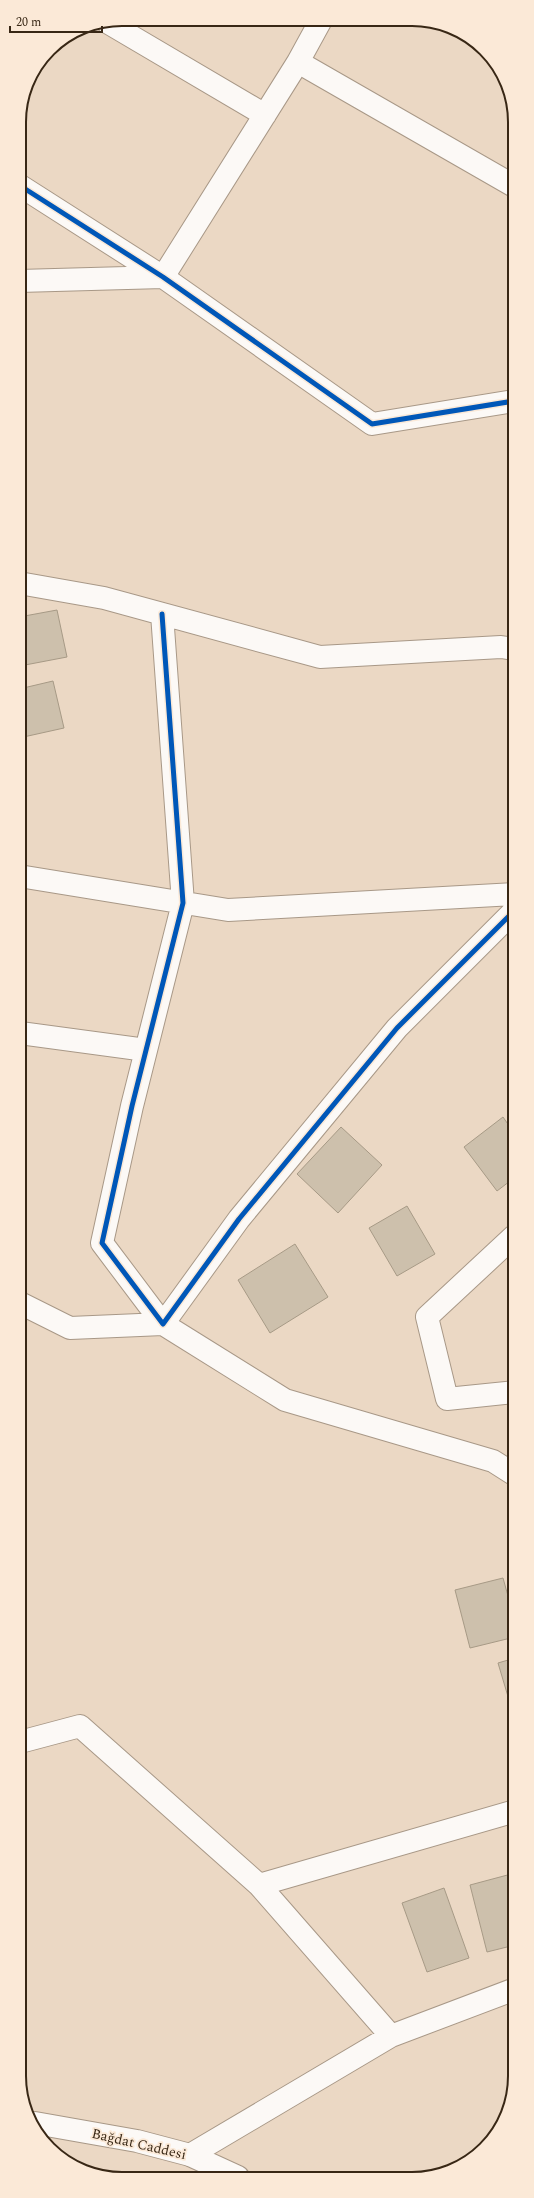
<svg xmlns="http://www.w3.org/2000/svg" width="534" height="2198" font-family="Spectral,serif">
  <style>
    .building { fill: #cdc0ac; stroke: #a79a86 }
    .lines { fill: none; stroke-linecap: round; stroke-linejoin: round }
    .minor-casing { stroke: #a89887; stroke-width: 24 }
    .tertiary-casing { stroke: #a89887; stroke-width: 24 }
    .minor { stroke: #fcf9f6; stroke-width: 22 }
    .tertiary { stroke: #fcf9f6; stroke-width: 22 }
    .cycleway-casing { stroke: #fbe9d7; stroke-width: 8 }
    .cycleway { stroke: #0057b8; stroke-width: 5 }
    .labels { text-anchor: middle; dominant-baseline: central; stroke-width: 3.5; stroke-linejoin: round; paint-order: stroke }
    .street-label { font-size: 14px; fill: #382715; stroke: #fbe9d7 }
    .rim { fill: none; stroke: #382715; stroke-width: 2 }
  </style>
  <rect width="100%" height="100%" fill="#ebd8c4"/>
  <path class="building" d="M57,610L67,657L25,665L19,636V617Z
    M53,681L64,728L19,738V689Z
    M503,1117L514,1133V1178L497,1191L464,1147Z
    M341,1127L382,1165L338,1213L297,1174Z
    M407,1206L435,1254L397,1276L369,1228Z
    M295,1244L328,1297L270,1333L238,1280Z
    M503,1578L515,1621V1637L470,1648L455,1590Z
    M515,1658V1709L512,1710L498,1663Z
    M515,1873V1945L487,1952L470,1885Z
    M444,1888L469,1958L427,1972L402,1903Z"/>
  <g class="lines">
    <g class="minor-casing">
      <path id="minor" d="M107,22L265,115
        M298,62L514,186
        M19,185L163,277L372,424L514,401
        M163,277L298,62L321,20
        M19,281L163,277
        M19,583L104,598L320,657L501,647L514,649
        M162,614L183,903L132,1106L102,1243L163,1324L239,1219L397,1028L514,911
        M19,876L228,910L514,894
        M20,1033L146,1050
        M514,1236L427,1317L447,1399L515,1392
        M20,1303L70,1328L163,1324L285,1400L493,1461L515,1475
        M20,1742L80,1726L259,1885L391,2036
        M259,1885L515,1811
        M190,2155L391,2036L515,1989"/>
    </g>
    <g class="tertiary-casing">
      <path id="tertiary" d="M35,2123L137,2141L190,2155L238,2177"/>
    </g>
    <use href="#minor" class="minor"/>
    <use href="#tertiary" class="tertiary"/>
    <g class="cycleway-casing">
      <path id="cycleway" d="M19,185L163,277L372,424L514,401
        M162,614L183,903L132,1106L102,1243L163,1324L239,1219L397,1028L514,911"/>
    </g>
    <use href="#cycleway" class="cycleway"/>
  </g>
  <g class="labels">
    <g class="street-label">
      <text transform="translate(139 2144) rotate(13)">Bağdat Caddesi</text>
    </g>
  </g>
  <path d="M0 0H534V2198H0ZM122 26H412A96 96 0 0 1 508 122V2076A96 96 0 0 1 412 2172H122A96 96 0 0 1 26 2076V122A96 96 0 0 1 122 26Z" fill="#fbe9d7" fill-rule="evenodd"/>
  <path class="rim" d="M122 26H412A96 96 0 0 1 508 122V2076A96 96 0 0 1 412 2172H122A96 96 0 0 1 26 2076V122A96 96 0 0 1 122 26Z"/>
  <path d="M10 26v6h92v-6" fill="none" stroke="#382715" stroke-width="2"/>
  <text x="16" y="26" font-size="12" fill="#382715" stroke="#fbe9d7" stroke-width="3" paint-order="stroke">20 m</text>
</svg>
